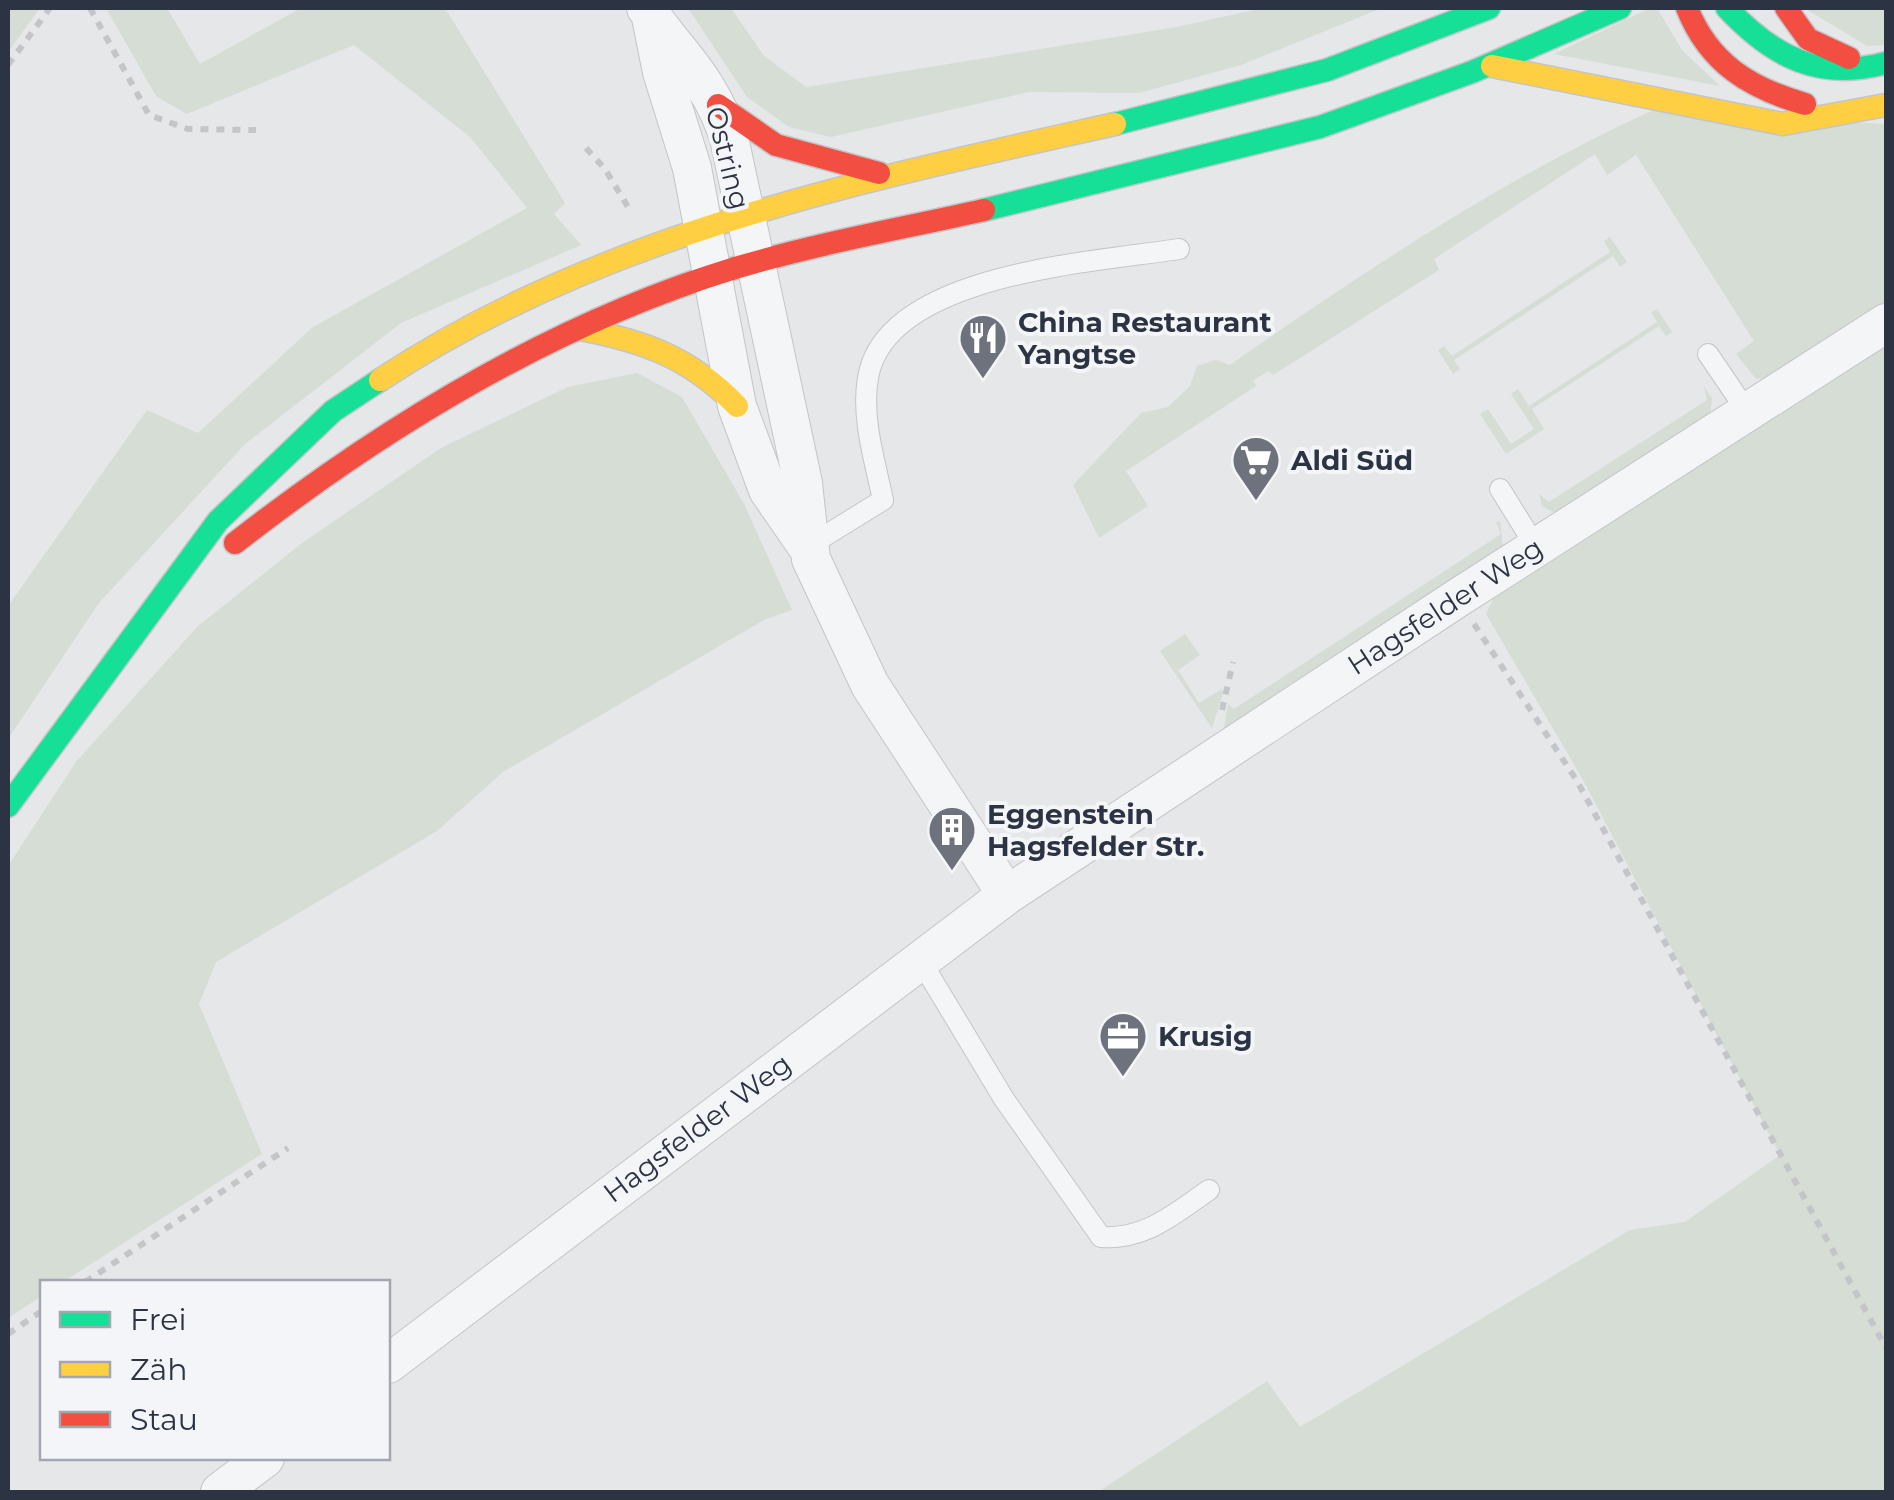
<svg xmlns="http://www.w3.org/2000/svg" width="1894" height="1500" font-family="Montserrat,sans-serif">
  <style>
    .green { fill: #d5ddd5 }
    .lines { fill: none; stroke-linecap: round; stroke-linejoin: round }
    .lane-casing { stroke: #c3c5c7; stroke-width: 22 }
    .street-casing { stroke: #c3c5c7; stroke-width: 40 }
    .fast-casing { stroke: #c3c5c7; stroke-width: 25 }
    .slow-casing { stroke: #c3c5c7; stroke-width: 25 }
    .jam-casing { stroke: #c3c5c7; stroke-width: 25 }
    .path { stroke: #c4c5c9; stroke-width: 6; stroke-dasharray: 8 8; stroke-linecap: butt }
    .lane { stroke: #f4f5f6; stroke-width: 20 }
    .street { stroke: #f4f5f6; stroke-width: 38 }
    .fast { stroke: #16e098; stroke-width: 22 }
    .slow { stroke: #ffcf43; stroke-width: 22 }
    .jam { stroke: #f24e42; stroke-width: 22 }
    .labels { text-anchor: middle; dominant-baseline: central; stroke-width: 8; stroke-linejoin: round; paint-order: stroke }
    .street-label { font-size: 28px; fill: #2c3342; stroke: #f3f5f8 }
    .poi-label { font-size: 28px; font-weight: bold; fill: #2c3342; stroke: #f3f5f8; text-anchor: start }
  </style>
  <rect width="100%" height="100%" fill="#e5e7e9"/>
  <path class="green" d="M8,8H40L8,52Z
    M106,8H167L200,64L301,8H445L565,203L554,214L581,245L401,323L245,444L98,604L8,739V606L147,410L198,433L313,327L527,208L470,137L354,45L187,114L156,96Z
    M688,8H731L764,56L806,87L1177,27L1263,8H1382L1241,65L1139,93L1029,92L831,137L789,127L747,97Z
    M1650,8H1657L1682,50L1720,86L1554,54Z
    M1804,8H1886V45L1867,46Z
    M1651,111L1886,124V302C1862,318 1780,381 1756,379L1736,354L1754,341L1636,155L1607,175L1595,154L1434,259L1439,270L1273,375L1268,371L1253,381L1256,386L1126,471L1148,506L1099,538L1073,485L1141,413L1168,407L1190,386L1197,366L1216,360L1230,365C1363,272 1503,179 1651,111Z
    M1610,237L1627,262L1620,267L1613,256L1454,360L1460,369L1453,374L1438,350L1444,346L1452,356L1610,252L1604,241Z
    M1657,309L1672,332L1666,336L1659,326L1532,409L1544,429L1506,454L1480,414L1488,409L1511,444L1534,429L1511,394L1518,389L1529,406L1657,322L1651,312Z
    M1886,340V1492H1098L1267,1381L1300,1427L1630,1230L1685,1222L1780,1155L1582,778L1486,614L1494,597Z
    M637,373L682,397L744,504L792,610L764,620L503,772L437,831L216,962L199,1004L262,1154L63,1282H42V1296L8,1318V866L76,762L197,627L302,543L441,448L568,387Z
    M1704,387L1712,398L1710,415L1557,514L1542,506L1539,494L1549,502L1707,400Z
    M1500,521L1503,547L1223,734L1228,704L1234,709L1501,534L1496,522Z
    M1185,634L1200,655L1178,670L1199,703L1222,689L1223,693L1212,728L1160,651Z"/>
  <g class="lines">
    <g class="lane-casing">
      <path id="lane" d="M1708,354L1748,413
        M1500,489L1536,547
        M807,547L883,500C875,461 861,418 868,378C885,273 1097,262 1179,249
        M919,958L1004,1099L1101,1237C1145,1240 1174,1214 1209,1190"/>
    </g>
    <g class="street-casing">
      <path id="street" d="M646,8C680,57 709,77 729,138L803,483L811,559L870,685L1007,895
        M651,17L662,72L692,168L737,406L768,490L806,545
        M388,1364L1007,895L1456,599L1886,323
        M220,1492L265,1458"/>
    </g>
    <g class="fast-casing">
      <path id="fast" d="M1727,8C1773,57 1819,81 1886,63
        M1115,124L1327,70L1489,8
        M984,210L1320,127L1472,72L1620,8
        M8,806L218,521L333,411L380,380"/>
    </g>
    <g class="slow-casing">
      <path id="slow" d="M1492,66L1783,124L1886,105
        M580,329C644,341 691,358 737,406
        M380,380C601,234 860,181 1115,124"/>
    </g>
    <g class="jam-casing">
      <path id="jam" d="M1687,8C1709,63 1749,88 1805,104
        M1786,8L1808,39L1849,58
        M718,105L776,145L879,173
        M235,543C384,427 550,325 732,269C814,244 900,229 984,210"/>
    </g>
    <path class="path" d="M90,8L149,115L188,129L256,130
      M8,65L50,8
      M586,148L605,169L631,212
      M1474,624L1577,781L1886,1348
      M1222,710L1233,662
      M85,1282L288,1148
      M8,1334L42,1311"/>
    <use href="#lane" class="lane"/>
    <use href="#street" class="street"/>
    <use href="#fast" class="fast"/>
    <use href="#slow" class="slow"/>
    <use href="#jam" class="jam"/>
  </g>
  <defs>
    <g id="restaurant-pin" transform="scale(2.5)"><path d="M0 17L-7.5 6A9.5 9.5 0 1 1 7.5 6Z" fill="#6d727c" stroke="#f3f5f8"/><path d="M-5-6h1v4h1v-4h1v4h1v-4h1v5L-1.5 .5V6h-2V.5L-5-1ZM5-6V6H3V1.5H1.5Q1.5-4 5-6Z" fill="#fff"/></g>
    <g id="supermarket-pin" transform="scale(2.5)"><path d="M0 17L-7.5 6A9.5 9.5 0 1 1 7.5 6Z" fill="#6d727c" stroke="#f3f5f8"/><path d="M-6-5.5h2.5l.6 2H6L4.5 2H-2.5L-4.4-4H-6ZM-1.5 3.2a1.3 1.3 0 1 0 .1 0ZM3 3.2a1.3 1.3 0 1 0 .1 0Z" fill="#fff"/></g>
    <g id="building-pin" transform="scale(2.5)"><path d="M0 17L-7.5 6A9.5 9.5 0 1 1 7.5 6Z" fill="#6d727c" stroke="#f3f5f8"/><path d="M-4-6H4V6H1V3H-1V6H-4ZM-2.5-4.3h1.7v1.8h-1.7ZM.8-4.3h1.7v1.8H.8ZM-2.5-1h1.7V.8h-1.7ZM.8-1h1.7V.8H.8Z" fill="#fff"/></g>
    <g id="office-pin" transform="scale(2.5)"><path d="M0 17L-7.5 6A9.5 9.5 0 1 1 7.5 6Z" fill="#6d727c" stroke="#f3f5f8"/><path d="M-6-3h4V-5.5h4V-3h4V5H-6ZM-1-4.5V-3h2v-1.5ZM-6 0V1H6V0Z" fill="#fff"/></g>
  </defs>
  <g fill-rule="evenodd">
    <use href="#restaurant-pin" x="983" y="338"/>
    <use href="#supermarket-pin" x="1256" y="460"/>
    <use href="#building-pin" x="952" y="830"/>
    <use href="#office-pin" x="1123" y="1036"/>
  </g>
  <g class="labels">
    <g class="street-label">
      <text transform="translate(728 158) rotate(76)">Ostring</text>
      <text transform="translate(1445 606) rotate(-33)">Hagsfelder Weg</text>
      <text transform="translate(697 1128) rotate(-37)">Hagsfelder Weg</text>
    </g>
    <g class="poi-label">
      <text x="1018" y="322">China Restaurant<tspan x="1018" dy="32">Yangtse</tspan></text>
      <text x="1291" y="460">Aldi Süd</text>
      <text x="987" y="814">Eggenstein<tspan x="987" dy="32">Hagsfelder Str.</tspan></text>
      <text x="1158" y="1036">Krusig</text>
    </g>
  </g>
  <rect width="1894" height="1500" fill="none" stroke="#2c3342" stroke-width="20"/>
  <rect x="40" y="1280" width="350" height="180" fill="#f3f5f8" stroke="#a3a7af" stroke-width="2.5"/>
  <rect x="60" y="1312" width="50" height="15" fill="#16e098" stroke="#a3a7af" stroke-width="2.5"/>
  <text x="130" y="1330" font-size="30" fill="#2c3342">Frei</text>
  <rect x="60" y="1362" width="50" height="15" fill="#ffcf43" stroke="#a3a7af" stroke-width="2.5"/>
  <text x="130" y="1380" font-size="30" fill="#2c3342">Zäh</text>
  <rect x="60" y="1412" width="50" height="15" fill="#f24e42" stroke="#a3a7af" stroke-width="2.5"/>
  <text x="130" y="1430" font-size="30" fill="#2c3342">Stau</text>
</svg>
